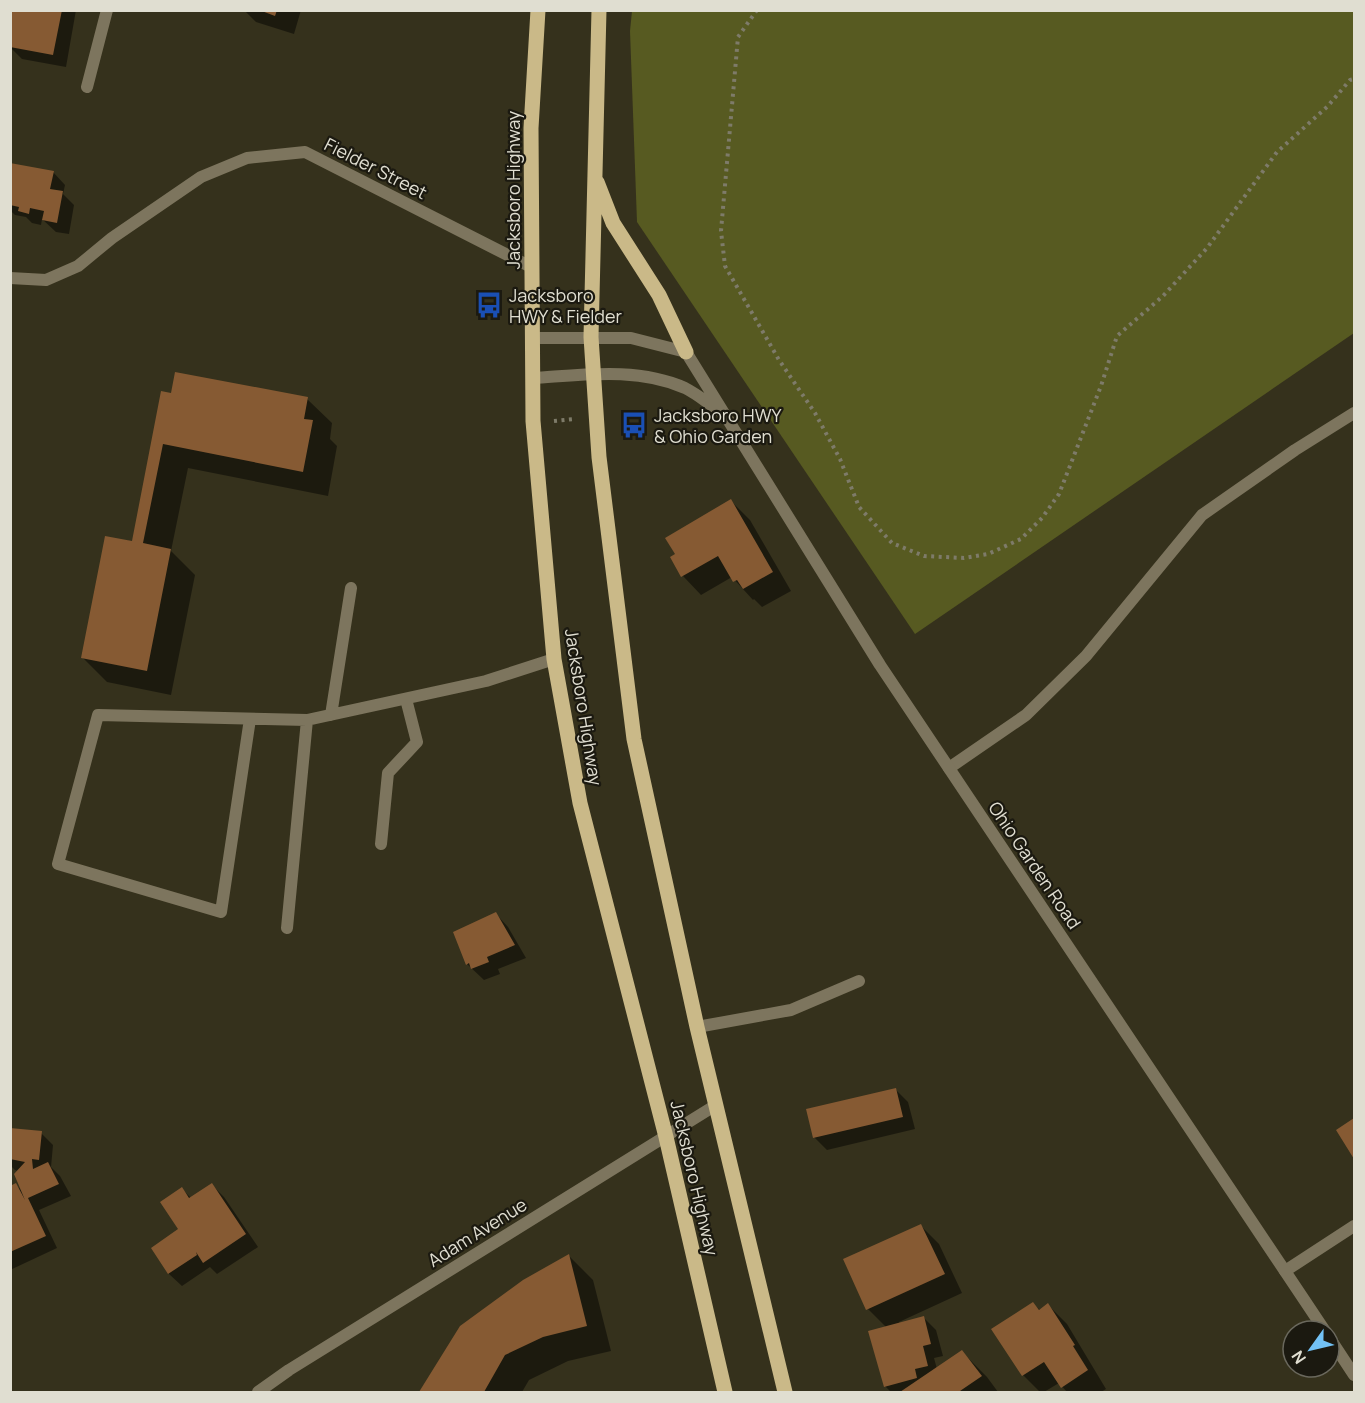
<svg xmlns="http://www.w3.org/2000/svg" width="1365" height="1403" font-family="Manrope,sans-serif">
  <style>
    .green { fill: #575a21 }
    .shadow { fill: #0007 }
    .building { fill: #865a33 }
    .lines { fill: none; stroke-linecap: round; stroke-linejoin: round }
    .path { stroke: #7e7b69; stroke-width: 4; stroke-dasharray: 3 4.5; stroke-linecap: butt }
    .service { stroke: #7d755e; stroke-width: 12 }
    .minor { stroke: #7d755e; stroke-width: 12 }
    .tertiary { stroke: #7d755e; stroke-width: 12 }
    .primary { stroke: #cab988; stroke-width: 15 }
    .labels { text-anchor: middle; dominant-baseline: central; stroke-width: 4.5; stroke-linejoin: round; paint-order: stroke }
    .street-label { font-size: 18px; fill: #e0ded1; stroke: #1b1910 }
    .poi-label { font-size: 18px; fill: #e0ded1; stroke: #1b1910; text-anchor: start }
  </style>
  <rect width="100%" height="100%" fill="#35311c"/>
  <path class="green" d="M632,11H1354V333L915,634L637,222L630,31Z"/>
  <path class="shadow" d="M10,10H76L66,67L22,59L10,47Z
    M244,10H301L294,34L256,22Z
    M10,164L53,172L65,185L63,194L74,205L69,234L56,232L42,219L41,225L32,223L26,217L15,215L10,210Z
    M162,393L307,399L332,423L330,439L337,446L328,496L188,468L171,551L195,575L171,695L107,682L82,657L133,542Z
    M731,501L750,520L791,591L762,607L754,599L753,600L732,577L701,595L683,576L672,558Z
    M496,914L508,927L526,958L498,969L500,974L484,980L467,964Z
    M896,1090L908,1102L915,1129L827,1150L814,1137Z
    M1354,1120V1157L1338,1130Z
    M10,1129L41,1133L53,1145L51,1167L60,1176L71,1196L39,1210L57,1248L10,1270V1185L12,1188L16,1185L24,1193L19,1171L15,1170L10,1165Z
    M212,1185L224,1197L258,1247L217,1274L210,1267L182,1286L169,1274L153,1249L181,1229L182,1189L191,1198Z
    M921,1226L939,1244L962,1293L899,1322L900,1324L923,1317L936,1330L943,1356L934,1358L937,1369L962,1352L987,1377L998,1392H891L885,1386L886,1327L868,1309Z
    M569,1256L593,1280L611,1351L568,1361L529,1380L522,1392H421L461,1327Z
    M1033,1304L1040,1310L1048,1305L1067,1324L1106,1389L1101,1392H1067L1059,1383L1044,1392H1040L1023,1375Z"/>
  <path class="building" d="M10,10H62L53,55L10,47Z
    M259,10H277L275,16Z
    M10,163L54,171L50,189L63,191L57,223L42,220L44,211L30,208L29,214L18,211L19,207L10,205Z
    M175,372L308,397L304,419L313,420L303,472L163,444L143,543L171,549L147,671L81,658L105,536L132,541L161,391L171,393Z
    M731,499L773,572L743,589L737,580L733,582L718,556L681,577L670,557L675,554L665,538Z
    M496,912L515,945L487,957L489,962L471,969L469,963L466,965L453,932Z
    M896,1088L903,1117L813,1138L806,1109Z
    M1354,1118V1159L1336,1130Z
    M10,1128L42,1131L39,1160L32,1159L33,1169L48,1162L59,1184L28,1198L46,1236L10,1252V1186L16,1183L25,1200L14,1174L25,1162L10,1159Z
    M212,1183L246,1234L203,1263L196,1252L197,1255L168,1274L151,1248L178,1229L160,1202L182,1187L189,1198Z
    M921,1224L945,1274L866,1310L843,1259Z
    M569,1254L587,1326L543,1337L505,1355L484,1392H419L460,1326L523,1280Z
    M1033,1302L1039,1310L1048,1303L1075,1345L1073,1346L1088,1370L1061,1388L1044,1362L1022,1376L991,1329Z
    M924,1316L931,1344L923,1346L928,1366L915,1369L917,1378L884,1387L868,1331Z
    M962,1350L982,1376L960,1391L961,1392H900Z"/>
  <g class="lines">
    <path class="path" d="M757,10L738,37L721,231L725,266L779,360L815,413L840,459L859,507L892,543L924,556L964,558L988,554L1021,539L1042,518L1059,494L1101,386L1117,336L1163,296L1207,248L1277,152L1327,107L1350,80L1354,79
      M554,421L574,419"/>
    <path class="service" d="M331,715L351,588
      M250,719L221,912L58,864L98,715L307,720L486,681L554,659
      M949,768L1026,715L1086,656L1202,515L1295,450L1354,413
      M381,844L388,773L417,742L406,699
      M287,928L307,720
      M697,1027L791,1010L859,981"/>
    <path class="minor" d="M87,87L107,10
      M10,278L46,280L78,266L112,238L201,177L247,158L305,152L533,268
      M1285,1271L1354,1226
      M258,1392L289,1370L716,1105"/>
    <path class="tertiary" d="M532,338H631L686,352L880,665L1325,1331
      M533,378C583,375 638,367 685,388C697,394 709,404 720,411
      M1329,1337L1354,1375"/>
    <path class="primary" d="M538,10L531,128L533,421L554,659L580,803L666,1137L725,1392
      M599,10L591,337L599,457L634,739L697,1027L785,1392
      M597,182L613,223L659,295L686,352"/>
  </g>
  <defs>
    <g id="bus-bare" transform="scale(2.07)"><path d="M-5-6H5V4H4V6H2V4H-2V6H-4V4H-5ZM-3.5-4V0h7V-4ZM-3.5 1.2v1.5H-2V1.2ZM2 1.2v1.5H3.5V1.2Z" fill="#1a4fb4" stroke="#1b1910" stroke-width="2.5" paint-order="stroke"/></g>
  </defs>
  <g fill-rule="evenodd">
    <use href="#bus-bare" x="489" y="305"/>
    <use href="#bus-bare" x="634" y="425"/>
  </g>
  <g class="labels">
    <g class="street-label">
      <text transform="translate(376 168) rotate(27)">Fielder Street</text>
      <text transform="translate(513 190) rotate(-90)">Jacksboro Highway</text>
      <text transform="translate(584 707) rotate(81)">Jacksboro Highway</text>
      <text transform="translate(1035 865) rotate(56)">Ohio Garden Road</text>
      <text transform="translate(695 1178) rotate(77)">Jacksboro Highway</text>
      <text transform="translate(477 1232) rotate(-32)">Adam Avenue</text>
    </g>
    <g class="poi-label">
      <text x="509" y="295">Jacksboro<tspan x="509" dy="21">HWY &amp; Fielder</tspan></text>
      <text x="654" y="415">Jacksboro HWY<tspan x="654" dy="21">&amp; Ohio Garden</tspan></text>
    </g>
  </g>
  <rect width="1365" height="1403" fill="none" stroke="#e0ded1" stroke-width="24"/>
  <g transform="translate(1311 1349) rotate(236)"><circle r="28" fill="#1b1910" stroke="#6a685d" stroke-width="1.5"/>
  <path d="M0-4.5L10 22L0 15L-10 22Z" fill="#72c1f5"/>
  <text y="-9" font-size="16" font-weight="bold" text-anchor="middle" fill="#e0ded1">N</text>
  </g>
</svg>
